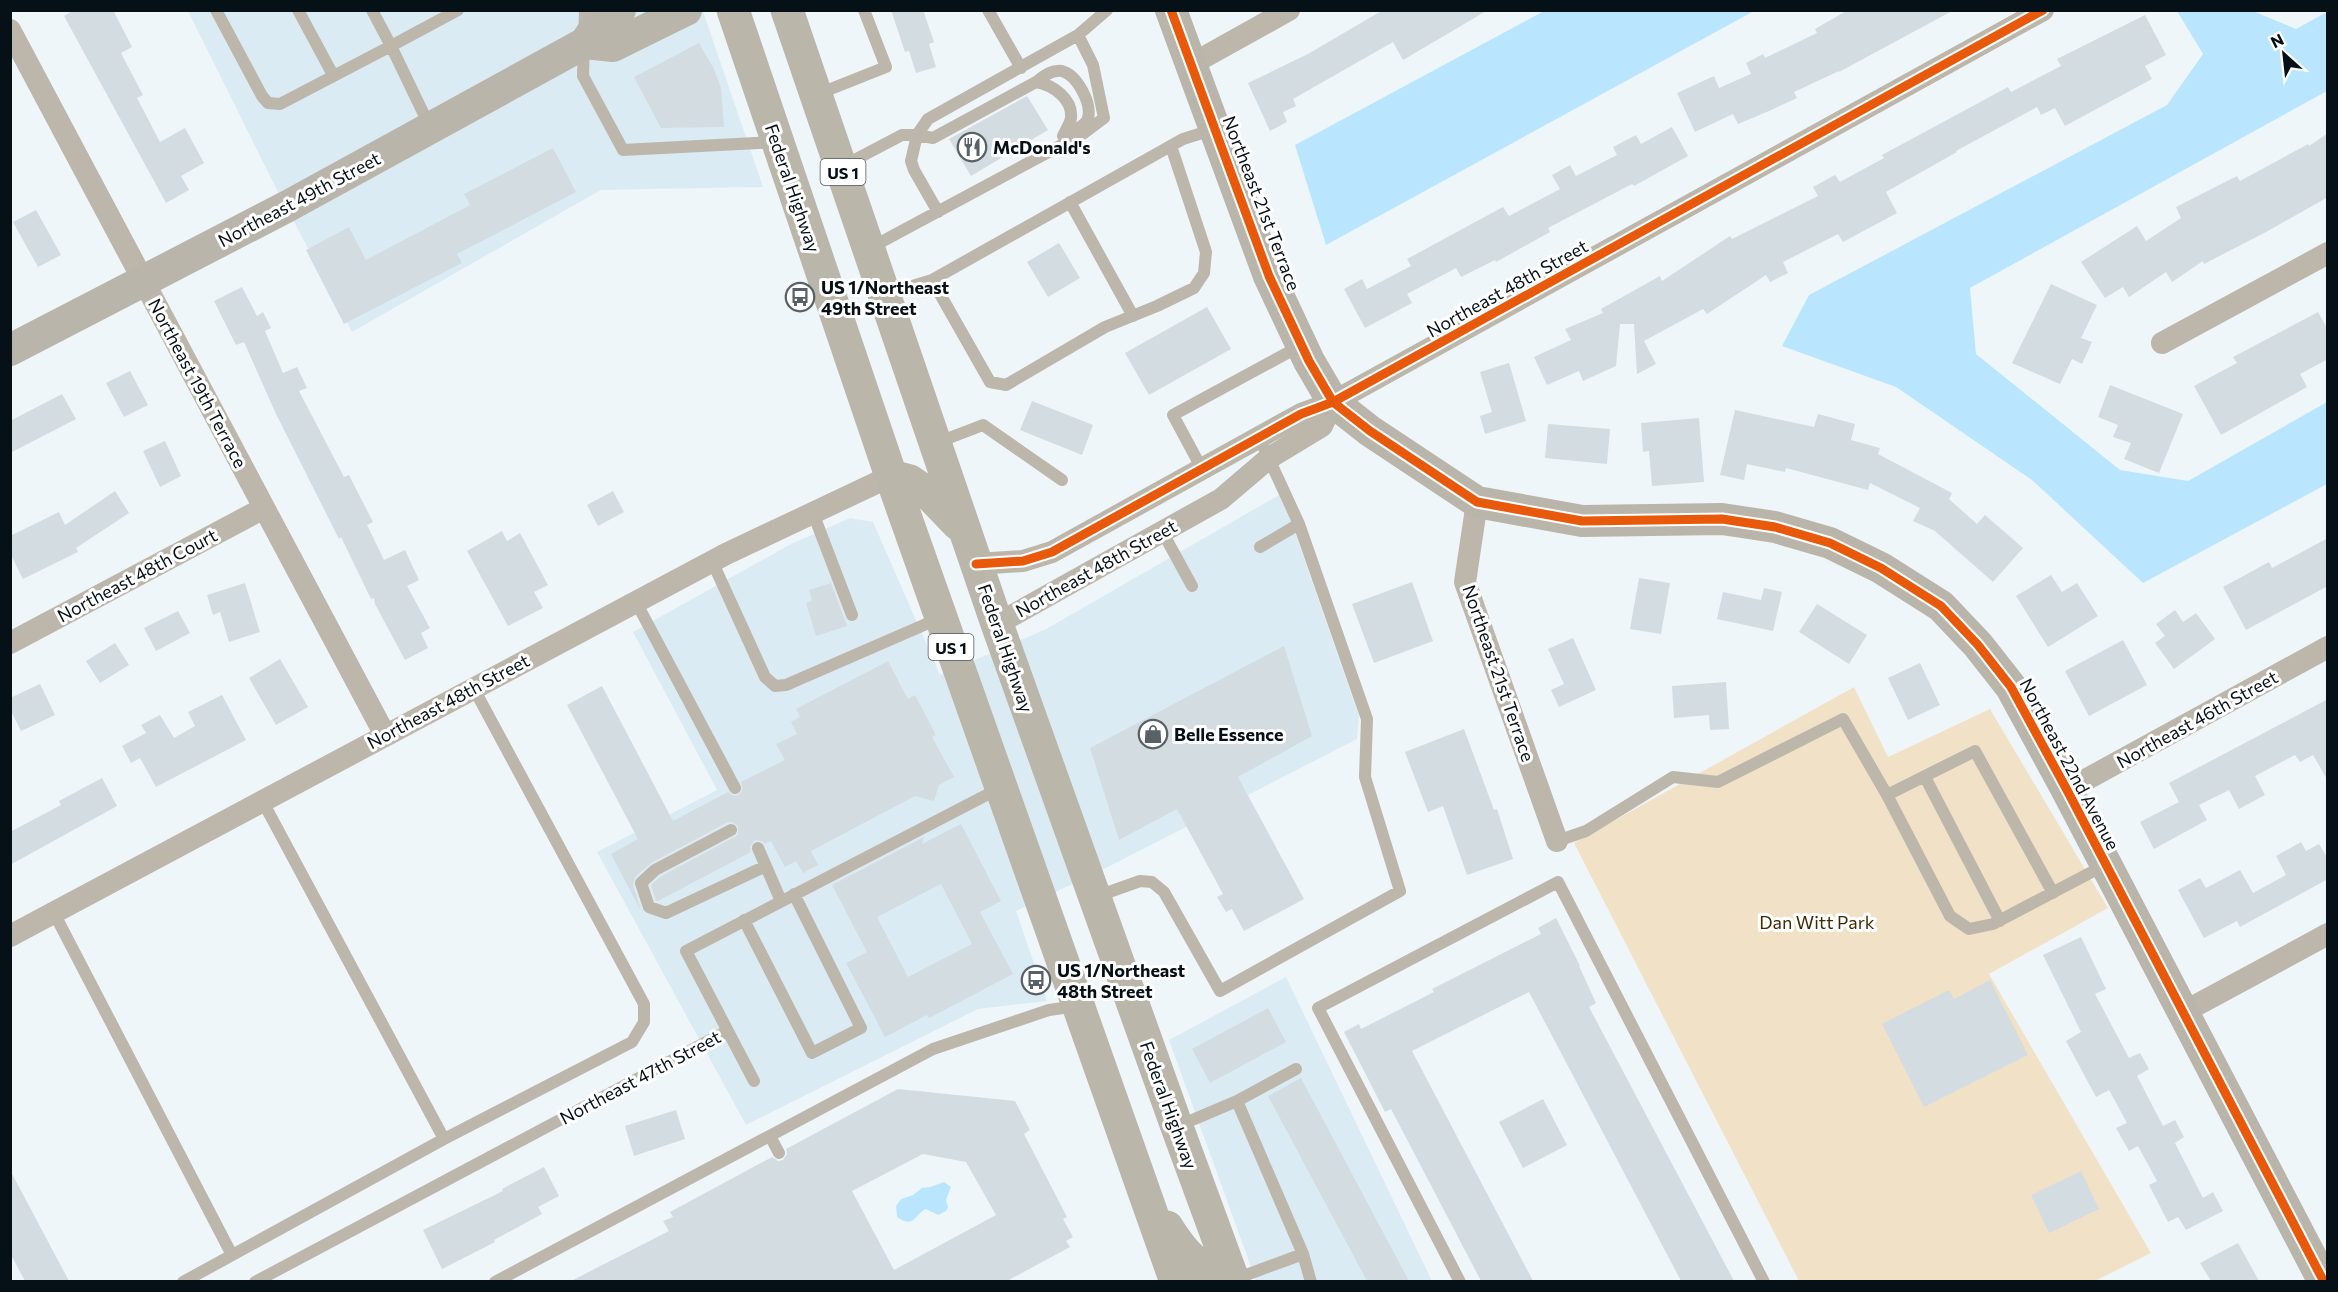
<svg xmlns="http://www.w3.org/2000/svg" width="2338" height="1292" font-family="Commissioner,sans-serif">
  <style>
    .built { fill: #dbebf4 }
    .green { fill: #f1e2c7 }
    .water { fill: #b9e6fe }
    .building { fill: #d3dce1; fill-rule: evenodd }
    .lines { fill: none; stroke-linecap: round; stroke-linejoin: round }
    .lane { stroke: #bdb6ab; stroke-width: 12 }
    .street { stroke: #bdb6ab; stroke-width: 22 }
    .secondary { stroke: #bab5aa; stroke-width: 32 }
    .primary { stroke: #bbb6aa; stroke-width: 33 }
    .cycleway-casing { stroke: #fff; stroke-width: 13 }
    .cycleway { stroke: #e8590c; stroke-width: 9 }
    .labels { text-anchor: middle; dominant-baseline: central; stroke-width: 6; stroke-linejoin: round; paint-order: stroke }
    .shield { fill: #fff; stroke: #51585d; stroke-width: 1.5 }
    .shield-label { font-size: 16px; font-weight: bold; fill: #061117 }
    .poi-label { font-size: 18px; font-weight: bold; fill: #061117; stroke: #fff; text-anchor: start }
    .street-label { font-size: 18px; fill: #061117; stroke: #fff }
    .park-label { font-size: 18px; fill: #402a00; stroke: #fff }
  </style>
  <rect width="100%" height="100%" fill="#eff6fa"/>
  <path class="built" d="M188,11H703L763,187L601,190L352,332L273,182Z
    M1279,495L1291,521L1359,716L1357,739L1108,867L1016,911L1047,1001L978,1009L746,1125L597,852L717,790L633,632L791,544L850,518L873,522L940,675L1046,629Z
    M1286,977L1432,1281H1256L1169,1040Z"/>
  <path class="green" d="M1854,687L1888,757L1990,709L2108,908L1989,974L2151,1253L2095,1281H1799L1574,843Z"/>
  <path class="water" d="M1544,11H1754L1326,245L1295,145Z
    M2177,11H2253L2296,29L2327,12V91L1970,288L1976,354L2120,470L2188,481L2327,402V484L2143,583L2032,480L1896,387L1782,346L1809,295L2167,105L2203,54Z
    M944,1182L951,1187L946,1200L948,1207L946,1211L938,1215L926,1209C913,1215 916,1229 897,1217L896,1206L901,1199L913,1195L922,1188L930,1187Z"/>
  <path class="building" d="M74,10H113L132,47L121,53L143,95L137,98L160,142L185,128L204,163L181,176L189,190L166,203L64,16Z
    M891,10H923L934,42L929,44L936,67L916,73L909,51L905,52Z
    M1383,10H1488L1403,60L1393,42L1293,99L1296,106L1283,112L1287,122L1270,131L1248,83L1308,54Z
    M1848,10H1954L1839,72V71L1794,92L1797,98L1769,111L1738,124L1733,114L1695,132L1677,93L1714,76L1719,88L1751,74L1746,63L1763,54L1765,58L1817,33L1815,29Z
    M2145,15L2166,55L2145,66L2152,79L2065,126L2055,108L2041,115L2037,107L1956,151L1957,152L1886,192L1897,213L1843,242L1838,234L1783,262L1788,273L1770,282L1766,275L1707,314L1703,309L1644,341L1656,364L1637,374L1634,324H1620L1616,366L1583,381L1579,371L1547,385L1534,357L1571,340L1565,329L1603,313L1601,309L1660,276L1662,281L1730,236L1732,239L1818,196L1813,187L1835,175L1840,182L1884,158L1882,155L2008,87L2011,92L2061,66L2057,59Z
    M699,43L714,69L721,88L724,127L661,128L634,77Z
    M1027,96L1048,130L971,176L949,139Z
    M1672,127L1688,156L1634,186L1632,184L1548,228L1550,232L1496,262L1495,260L1461,277L1456,268L1407,294L1412,303L1365,328L1344,289L1362,279L1367,289L1411,266L1407,259L1503,207L1509,216L1560,189L1552,175L1570,165L1576,176L1617,155L1613,147L1636,135L1641,144Z
    M2328,133V197L2266,232L2204,264L2203,261L2172,282L2166,272L2129,297L2123,287L2105,298L2081,262L2137,226L2146,241L2181,218L2176,207L2237,176L2240,181L2308,144L2309,146Z
    M553,148L576,192L457,254L462,263L344,324L306,250L349,227L366,260L470,205L464,194Z
    M36,210L61,255L38,267L13,222Z
    M1059,243L1080,278L1048,297L1027,262Z
    M2051,284L2097,305L2081,338L2092,342L2082,364L2072,359L2060,384L2012,363Z
    M242,287L257,316L263,312L271,328L265,331L283,373L297,367L307,388L299,391L344,477L349,475L373,522L367,525L384,560L405,550L419,580L407,586L430,628L421,633L428,648L405,660L375,604L374,598L371,599L341,537L339,539L276,414L244,342L236,345L214,301Z
    M1207,307L1231,349L1149,395L1125,353Z
    M2318,312L2328,330V359L2300,374L2307,387L2221,435L2194,386L2237,363L2233,357Z
    M1509,363L1526,421L1485,434L1480,416L1492,412L1480,372Z
    M130,371L148,405L124,417L106,383Z
    M2110,385L2183,414L2159,473L2124,459L2131,443L2113,437L2118,425L2098,417Z
    M62,394L76,419L10,453V421Z
    M1032,401L1093,425L1082,455L1020,430Z
    M1735,410L1814,427L1818,414L1855,424L1851,440L1880,448L1878,454L1952,493L1949,499L1977,524L1985,515L2023,548L1993,582L1935,531L1913,521L1920,508L1870,483L1868,490L1786,468L1785,472L1747,464L1744,480L1720,475Z
    M1699,418L1704,482L1652,486L1649,451L1643,452L1641,423Z
    M1548,424L1610,429L1607,464L1545,458Z
    M165,441L181,476L160,487L143,451Z
    M115,491L129,513L76,548L78,552L23,579L10,553V536L59,512L65,525Z
    M613,491L624,512L598,526L587,505Z
    M502,531L507,541L520,533L548,585L534,592L543,608L508,626L467,551Z
    M2328,538V586L2246,630L2223,587L2269,562L2272,568Z
    M2051,575L2062,592L2077,583L2098,616L2048,647L2016,596Z
    M1639,578L1670,583L1661,634L1630,629Z
    M1412,582L1433,641L1374,663L1352,604Z
    M245,583L260,632L229,642L220,612L213,615L207,595Z
    M831,583L847,626L816,636L806,603L812,601L809,590Z
    M1764,588L1782,592L1773,631L1717,619L1723,592L1761,600Z
    M1817,604L1867,635L1849,664L1799,632Z
    M2175,610L2183,622L2196,613L2215,639L2174,669L2155,643L2165,636L2156,624Z
    M178,611L190,633L156,651L144,628Z
    M1573,638L1596,690L1559,707L1551,690L1564,684L1548,649Z
    M2123,640L2147,685L2089,716L2065,671Z
    M115,643L129,665L100,683L86,661Z
    M1284,646L1312,736L1238,777L1304,899L1244,931L1232,909L1226,912L1217,897L1223,894L1177,809L1119,840L1090,748Z
    M280,659L308,707L276,725L249,678Z
    M888,661L908,699L915,695L936,735L932,737L954,777L939,785L934,801L915,796L811,851L818,865L803,873L796,861L785,867L771,841L765,844L762,841L755,840L750,846L751,852L658,901H656L651,885L660,877L738,835V826L732,822H728L651,863L635,877L633,885L641,911L611,854L638,839L567,705L602,686L673,821L728,792L734,796L739,795L743,789L741,782L785,760L776,744L797,734L791,722L800,717L796,709Z
    M1920,663L1940,705L1908,720L1888,678Z
    M1726,682L1729,729L1710,730L1709,715L1674,718L1672,686Z
    M40,684L55,715L21,731L10,709V698Z
    M222,695L246,740L156,787L140,758L131,763L122,746L146,733L141,725L160,715L174,738L195,726L188,712Z
    M2328,699V781L2313,755L2300,762L2295,755L2255,776L2265,795L2239,809L2229,790L2199,805L2207,820L2154,849L2140,822L2179,802L2169,783Z
    M1464,729L1494,810L1497,809L1513,859L1467,875L1443,806L1428,812L1405,752Z
    M102,778L117,806L10,865V832L61,805L59,801Z
    M961,824L1001,901L980,912L1013,974L929,1018L927,1015L885,1037L846,963L867,952L832,885L924,837L922,844ZM941,884L972,944L908,977L877,917Z
    M2301,842L2306,851L2319,844L2328,859V879L2240,927L2237,921L2204,938L2178,890L2200,878L2206,888L2240,870L2253,893L2286,875L2276,856Z
    M1556,918L1580,966H1579L1596,1003L1589,1007L1734,1281H1681L1529,992L1412,1051L1533,1281H1481L1391,1109L1385,1112L1344,1032L1359,1024L1361,1029L1434,992L1432,989L1541,934L1538,928Z
    M2081,937L2106,989L2095,994L2129,1058L2140,1053L2149,1069L2137,1076L2163,1126L2175,1120L2184,1137L2175,1143L2203,1198L2213,1192L2223,1211L2186,1230L2178,1217L2168,1222L2149,1185L2157,1181L2138,1146L2129,1151L2116,1128L2127,1123L2109,1090L2096,1097L2066,1041L2081,1032L2043,955Z
    M1990,980L2028,1055L1924,1107L1882,1024L1949,990L1954,999Z
    M1268,1008L1286,1042L1210,1083L1192,1049Z
    M1301,1078L1409,1281H1367L1268,1096Z
    M898,1089L1015,1101L1030,1130L1024,1134L1067,1217L1063,1219L1073,1237L1066,1241L1070,1247L1007,1281H571L669,1231L663,1221L673,1217L670,1212L772,1157L778,1161L783,1160L787,1154L786,1149ZM923,1154L966,1162L996,1215L894,1270L852,1191Z
    M1543,1099L1567,1145L1523,1168L1499,1122Z
    M676,1110L685,1139L634,1156L625,1126Z
    M544,1167L559,1196L538,1207L542,1214L494,1240L495,1242L442,1269L423,1230L503,1191L502,1189Z
    M10,1170L69,1281H25L10,1253Z
    M2081,1171L2099,1209L2049,1233L2031,1195Z
    M2238,1243L2259,1281H2211L2200,1263Z"/>
  <g class="lines">
    <path class="lane" d="M216,10L262,96L268,103L280,104L391,46L430,127
      M298,10L333,75
      M372,10L391,46L458,10
      M585,10L583,76L623,150L776,142
      M988,10L1021,68
      M1078,35L1107,10
      M1036,82C1053,85 1073,99 1071,118C1070,124 1065,131 1063,136
      M818,94L886,67L864,10
      M843,166L902,135H917L928,119L1078,35L1093,65L1104,118L1084,133L870,248
      M1070,202L1133,316
      M938,212L914,170L911,161L917,135L933,138L1036,82C1043,77 1052,69 1062,71C1077,75 1092,103 1088,118C1086,125 1080,127 1074,130
      M932,280L990,382L1006,385L1105,327L1157,306L1194,288L1204,273L1206,252L1171,146
      M886,294L932,280L1183,139L1215,129
      M936,443L983,425L1062,480
      M1202,469L1173,415L1302,345
      M813,513L852,615
      M1162,531L1192,586
      M1260,547L1299,524
      M712,561L765,677L775,686L786,685L940,618
      M636,602L735,788
      M1925,777L2000,921
      M1887,795L1975,751L2053,893
      M263,802L444,1139
      M731,830L655,870L641,883L649,907L666,913L766,866
      M1557,841L1586,831L1673,777L1718,782L1843,719L1887,795L1950,916L1969,929L1993,924L2105,865
      M758,848L781,901
      M1095,897L1140,881L1152,882L1164,892L1220,991L1400,891L1365,777L1367,719L1299,524L1259,437
      M54,913L232,1255
      M744,920L812,1053L861,1028L794,894
      M754,1081L686,951L1000,788
      M1237,1101L1296,1069
      M1178,1126L1237,1101L1303,1254L1311,1282
      M770,1136L779,1153
      M1235,1279L1303,1254
      M183,1282L444,1139L632,1042L644,1022V1004L473,687
      M255,1282L727,1031
      M495,1282L933,1049L1049,1010L1077,1006
      M1460,1282L1318,1008L1558,882L1764,1282"/>
    <path class="street" d="M10,30L385,735
      M1192,64L1289,10
      M2162,343L2328,253
      M1477,502L1465,582L1557,841
      M976,564L1023,561L1052,552L1301,414L1333,402L2043,10
      M997,624L1221,499L1269,458L1322,426L1333,402
      M10,643L264,508
      M2067,790L2328,647
      M10,936L726,554L891,476
      M2182,1013L2328,934"/>
    <path class="secondary" d="M1171,10L1269,276L1309,361L1333,402L1370,431L1477,502L1582,521L1722,519L1775,527L1830,543L1881,568L1941,606L1978,645L2011,687L2067,790L2324,1282
      M585,43L613,46L686,10
      M10,350L288,206L585,43L600,21L620,10"/>
    <path class="primary" d="M733,10L891,476L1176,1282
      M787,10L997,624L1177,1127L1234,1282
      M891,476L910,481L929,494L958,524
      M1167,1227C1188,1260 1197,1267 1234,1279"/>
    <g class="cycleway-casing">
      <path id="cycleway" d="M1171,10L1269,276L1309,361L1333,402L1370,431L1477,502L1582,521L1722,519L1775,527L1830,543L1881,568L1941,606L1978,645L2011,687L2067,790L2324,1282
        M976,564L1023,561L1052,552L1301,414L1333,402L2043,10"/>
    </g>
    <use href="#cycleway" class="cycleway"/>
  </g>
  <defs>
    <g id="restaurant-ring" transform="scale(1.5)"><circle r="9.5" fill="#fff" stroke="#586166" stroke-width="1.5"/><path d="M-5-6h1v4h1v-4h1v4h1v-4h1v5L-1.5 .5V6h-2V.5L-5-1ZM5-6V6H3V1.5H1.5Q1.5-4 5-6Z" fill="#586166"/></g>
    <g id="bus-ring" transform="scale(1.5)"><circle r="9.5" fill="#fff" stroke="#586166" stroke-width="1.5"/><path d="M-5-6H5V4H4V6H2V4H-2V6H-4V4H-5ZM-3.5-4V0h7V-4ZM-3.5 1.2v1.5H-2V1.2ZM2 1.2v1.5H3.5V1.2Z" fill="#586166"/></g>
    <g id="shop-ring" transform="scale(1.5)"><circle r="9.5" fill="#fff" stroke="#586166" stroke-width="1.5"/><path d="M-5-2.5h2.3a2.7 3.5 0 0 1 5.4 0H5L5.5 6h-11ZM-1.5-2.5h3a1.5 2.3 0 0 0-3 0Z" fill="#586166"/></g>
  </defs>
  <g fill-rule="evenodd">
    <use href="#restaurant-ring" x="972" y="147"/>
    <use href="#bus-ring" x="800" y="297"/>
    <use href="#shop-ring" x="1153" y="734"/>
    <use href="#bus-ring" x="1036" y="980"/>
  </g>
  <g class="labels">
    <g class="shield">
      <rect x="820.5" y="159" width="45" height="26" rx="4.5"/>
      <rect x="928.5" y="634" width="45" height="26" rx="4.5"/>
    </g>
    <g class="shield-label">
      <text x="843" y="172">US 1</text>
      <text x="951" y="647">US 1</text>
    </g>
    <g class="poi-label">
      <text x="993" y="147">McDonald's</text>
      <text x="821" y="287">US 1/Northeast<tspan x="821" dy="21">49th Street</tspan></text>
      <text x="1174" y="734">Belle Essence</text>
      <text x="1057" y="970">US 1/Northeast<tspan x="1057" dy="21">48th Street</tspan></text>
    </g>
    <g class="street-label">
      <text transform="translate(793 188) rotate(71)">Federal Highway</text>
      <text transform="translate(299 199) rotate(-28)">Northeast 49th Street</text>
      <text transform="translate(1262 203) rotate(69)">Northeast 21st Terrace</text>
      <text transform="translate(1507 288) rotate(-29)">Northeast 48th Street</text>
      <text transform="translate(198 383) rotate(62)">Northeast 19th Terrace</text>
      <text transform="translate(1096 568) rotate(-29)">Northeast 48th Street</text>
      <text transform="translate(137 575) rotate(-28)">Northeast 48th Court</text>
      <text transform="translate(1006 648) rotate(71)">Federal Highway</text>
      <text transform="translate(1499 673) rotate(71)">Northeast 21st Terrace</text>
      <text transform="translate(448 701) rotate(-28)">Northeast 48th Street</text>
      <text transform="translate(2197 719) rotate(-29)">Northeast 46th Street</text>
      <text transform="translate(2070 764) rotate(62)">Northeast 22nd Avenue</text>
      <text transform="translate(640 1077) rotate(-28)">Northeast 47th Street</text>
      <text transform="translate(1169 1105) rotate(70)">Federal Highway</text>
    </g>
    <g class="park-label">
      <text x="1817" y="922">Dan Witt Park</text>
    </g>
  </g>
  <rect width="2338" height="1292" fill="none" stroke="#061117" stroke-width="24"/>
  <g transform="translate(2284 54) rotate(333)" stroke="#ffffff" stroke-width="4.5" paint-order="stroke">
  <path d="M0-4.5L10 22L0 15L-10 22Z" fill="#061117"/>
  <text y="-9" font-size="16" font-weight="bold" text-anchor="middle" fill="#061117">N</text>
  </g>
</svg>
